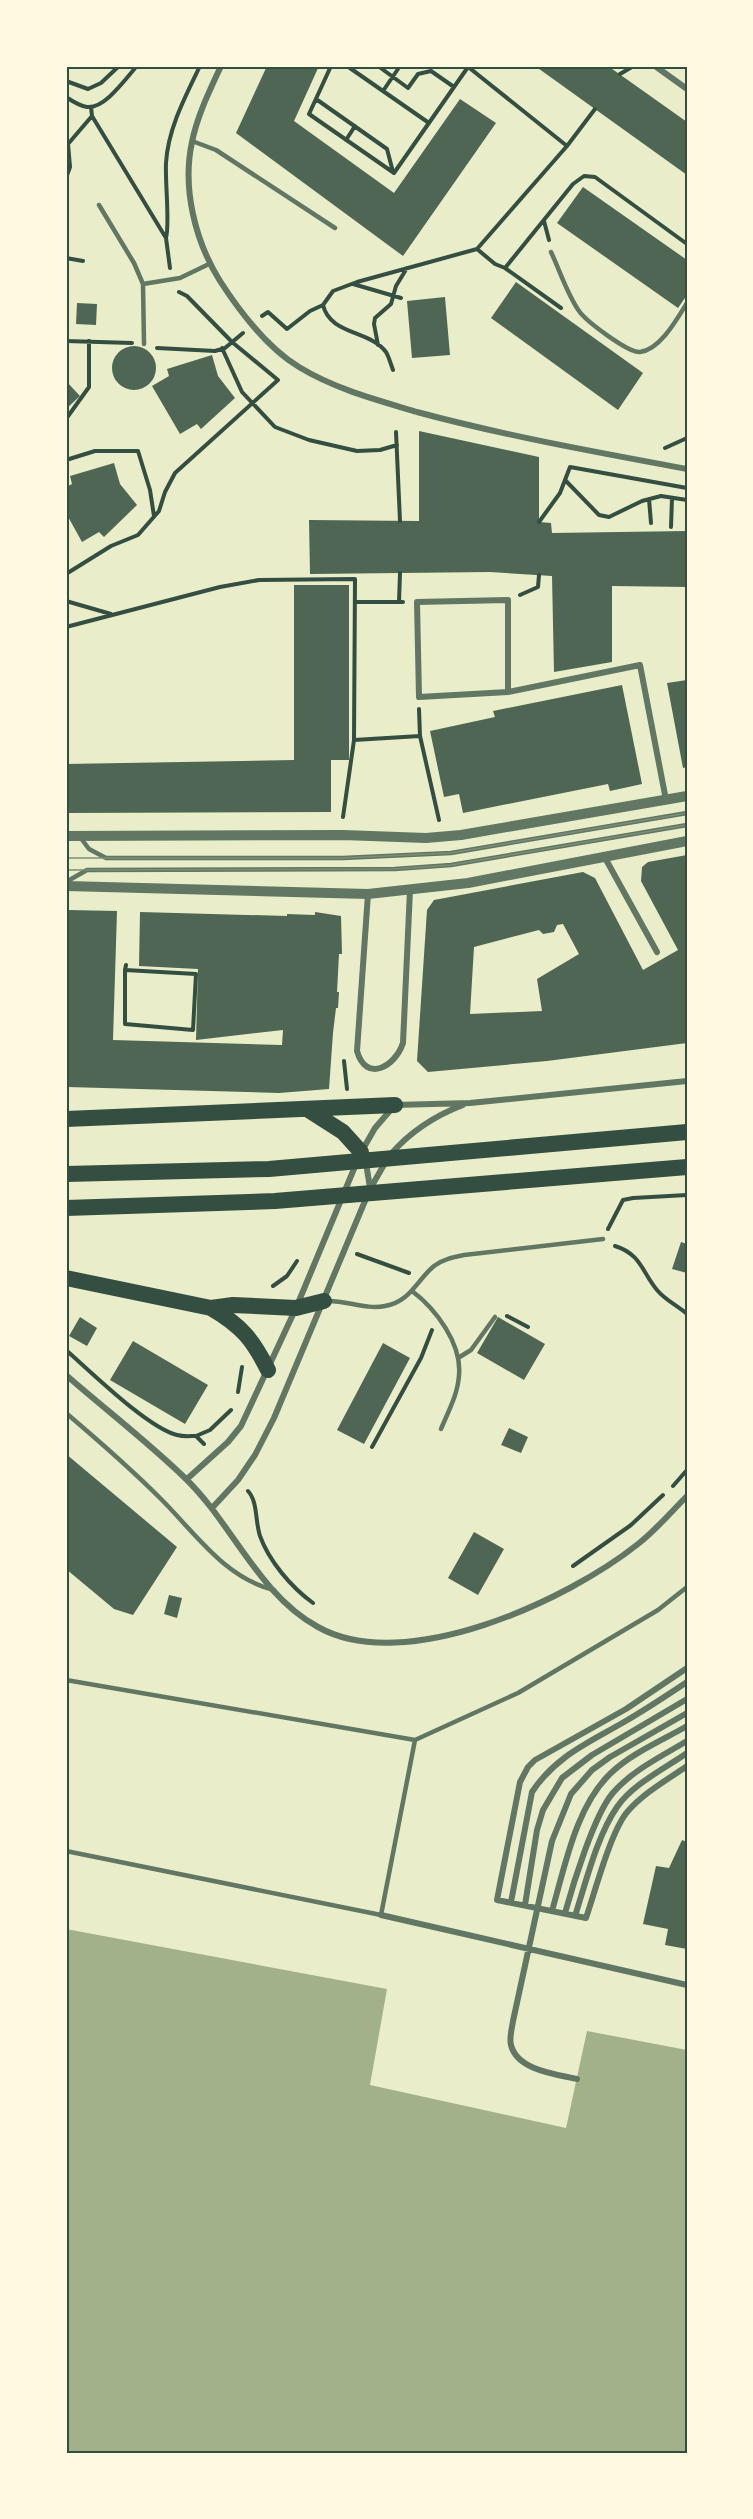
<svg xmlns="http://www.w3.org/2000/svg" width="753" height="2519" font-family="'Archivo Narrow',sans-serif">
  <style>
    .water { fill: #a3b18a }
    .building { fill: #4f6655; fill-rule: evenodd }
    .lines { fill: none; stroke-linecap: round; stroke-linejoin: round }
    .path { stroke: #344e41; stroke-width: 4 }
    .service { stroke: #617663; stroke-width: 4.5 }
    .minor { stroke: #617663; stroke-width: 6 }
    .tertiary { stroke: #617663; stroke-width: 10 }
    .trunk { stroke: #344e41; stroke-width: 16 }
    .tram { stroke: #7c8e77; stroke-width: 1.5 }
    .neatline { fill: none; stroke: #344e41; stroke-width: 2 }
  </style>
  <rect width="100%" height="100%" fill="#e9edc9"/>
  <path class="water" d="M66,1929L387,1989L370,2085L566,2128L587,2031L687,2050V2453H66Z"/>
  <path class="building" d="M267,66H319L294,121L394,193L460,99L496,123L403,256L236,133Z
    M535,66H608L687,122V175Z
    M583,187L687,260V295L678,308L557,223Z
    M516,282L643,373L618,410L491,318Z
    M445,297L450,355L412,358L407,301Z
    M77,303L97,304L96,325L76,324Z
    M112 368a22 22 0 1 1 44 0a22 22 0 1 1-44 0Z
    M212,355L218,376L235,398L201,429L197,424L180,434L152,386L169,376L167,369Z
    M66,381L80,396L66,409Z
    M419,431L539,457V522L551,523L552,533L687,531V587L612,586V662L554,672L552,576L490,572L310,574L309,520L419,521Z
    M114,463L120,484L137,505L104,537L99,532L82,542L66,513V487L72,484L70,476Z
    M294,585H349V760H331V812L66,813V764L294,760Z
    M687,680V767L683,768L667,683Z
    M622,685L642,784L610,791L608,784L463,813L459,794L444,797L430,731L495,717L493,711Z
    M687,855V1043L547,1061L428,1072L417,1061L427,910L434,900L583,872L595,878L643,970L678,950L641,881L642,867L648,862ZM563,924L579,954L537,979L542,1011L470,1014L474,947L539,930L543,934L554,932L557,925Z
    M68,910L117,911L113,1040L282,1045L283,1030L196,1040L198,969L139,966L140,912L287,916V914L315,915V912L341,916L342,954H339L337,992H339L338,1008H336L333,1033L329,1089L279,1093L67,1087Z
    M681,1242L687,1244V1273L672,1269Z
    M80,1317L97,1328L87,1346L69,1336Z
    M498,1317L545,1344L524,1380L477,1353Z
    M133,1341L208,1385L185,1424L110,1380Z
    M383,1343L410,1358L364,1444L337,1430Z
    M509,1428L528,1437L521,1453L501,1445Z
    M66,1454L177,1547L133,1615L114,1609L66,1569Z
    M474,1532L504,1549L478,1595L448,1578Z
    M169,1595L182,1598L177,1618L164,1614Z
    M682,1840L687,1842V1949L665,1945L668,1929L643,1924L656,1866L669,1868Z"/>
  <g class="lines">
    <path class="path" d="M331,66L309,114L394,173L468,67
      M347,66L429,123
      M378,66L408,88L418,74L431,71L454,87
      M467,66L567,146
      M620,74L632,67
      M66,81L88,89L101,83L119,66
      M383,91L400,66
      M66,97C72,101 80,106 87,107C105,109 126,78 137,66
      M316,99L387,149L393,172
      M91,107L92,116L166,238L170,268
      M346,140L355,126
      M66,178L70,167L68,144L92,116
      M544,221L549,240
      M166,238C170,224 165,183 166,163C168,129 185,97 200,66
      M477,249L495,264L505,268L561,308
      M66,258L83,261
      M505,268L573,184L584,176L595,177L687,244
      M353,284L401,298
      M262,316L268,312L287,329L310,311L323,305
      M66,341L132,343
      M378,345L374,324L375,318L391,304L396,286L407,268
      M157,348L215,351L225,348L243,333
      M222,348L242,392L275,427L309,440L357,451L380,450L397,445
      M393,370C391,365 389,357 386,352C370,330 330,335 323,305L333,291L357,282L477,249L567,146L595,109
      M66,419L89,387V341
      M396,432L400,521
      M665,448L687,438
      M66,460L95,451H138L150,490L154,516
      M566,481L599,515L609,517L642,501L661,496L687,500
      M649,499L651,523
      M539,522L560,493L570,467L687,488
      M671,527L672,498
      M66,574L111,546L138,535L159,511L165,492L175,473L278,380L232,342L187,296L179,292
      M520,595L538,587L539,575
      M66,601L111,614
      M356,602H403
      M399,602L400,573
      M66,627L220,587L259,580L355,579L354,740L420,736
      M419,709L420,736L439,820
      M343,817L354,740
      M125,970L196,974L193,1030L125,1024V970L126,965
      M344,1061L347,1089
      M608,1229L623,1200L633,1198L687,1195
      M615,1246C641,1254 642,1272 657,1290C665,1300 678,1306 687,1314
      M357,1254L409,1273
      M273,1286L287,1276L297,1261
      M507,1316L528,1327
      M66,1350C91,1372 148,1428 177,1435C184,1437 190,1436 196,1436L204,1444
      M238,1392L242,1367
      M196,1436L210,1430L231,1410
      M372,1447L421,1358L432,1330
      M673,1486L687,1470
      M248,1491C258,1502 255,1521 260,1536C269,1561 291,1587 313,1603
      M573,1566L631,1525L663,1495"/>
    <path class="service" d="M192,141L216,150L335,228
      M99,205L134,263L143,284
      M551,252C560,271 567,294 579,311C586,321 628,353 640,352C660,350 677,319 687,303
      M144,344L143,284L180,278L209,264
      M80,837L89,849L106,858H343L451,853L687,813
      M66,882L87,870L395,869L451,865L687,825
      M412,1291C436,1309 462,1344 459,1375C458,1394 448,1412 441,1429
      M326,1301C346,1300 366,1310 385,1306C410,1302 417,1280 434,1266C443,1259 454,1257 464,1255L603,1239
      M458,1358L471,1350L495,1317
      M66,1413C99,1441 131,1469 161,1499C196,1534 225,1578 274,1590
      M66,1680L415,1740
      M66,1851L381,1915L415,1740L518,1693L658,1610L687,1587"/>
    <path class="minor" d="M221,66C210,90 197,116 192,142C182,188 195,241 220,281C240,312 266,347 299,367C335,389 377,400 417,412C506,436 596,452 687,469
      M655,66L687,89
      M508,600V692L419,697L417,602Z
      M508,692L640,665L666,800
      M604,856L657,952
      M368,894L357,1051C366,1083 395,1067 403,1043L410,890
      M363,1149L375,1128L395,1105L470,1103L687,1081
      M391,1154C411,1131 434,1116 463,1105
      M366,1163L370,1188
      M66,1375C106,1410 148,1442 186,1479C233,1525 259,1595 318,1627C405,1676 568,1600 638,1544C656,1530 671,1512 687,1496
      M187,1479L228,1442L241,1426L296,1308L356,1164
      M212,1508L238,1480L255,1455L274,1418L370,1189L385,1163
      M687,1668L626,1709L535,1760L528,1767L520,1782L497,1900L586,1918C595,1892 611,1830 628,1811C645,1792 667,1780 687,1766
      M511,1902L532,1792C556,1756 588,1743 624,1722C645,1710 666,1696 687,1682
      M525,1905L537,1830L543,1810L562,1778L592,1755L687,1699
      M552,1911C565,1866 576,1805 612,1772C632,1753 663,1740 687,1726
      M565,1913C573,1884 594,1816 612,1794C631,1771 662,1756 687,1741
      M381,1915L687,1985
      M575,1916C586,1882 597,1836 617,1807C633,1784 664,1769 687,1753
      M577,2079C555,2074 517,2070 511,2045C509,2038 512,2028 513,2021L552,1841L571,1794L592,1770L610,1757L687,1713"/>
    <path class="tertiary" d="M66,836L343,835L426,838L461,835L687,796
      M66,886L368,894L468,883L687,841"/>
    <path class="trunk" d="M307,1109L343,1132L361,1152
      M66,1119L395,1105
      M66,1174L269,1169L687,1132
      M66,1208L275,1201L687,1167
      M66,1278L211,1308C242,1326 253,1340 268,1370
      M211,1308L233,1305L296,1308L324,1301"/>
    <path class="tram" d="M66,858H343L451,853L687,813
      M66,870L395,869L451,865L687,825"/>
  </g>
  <rect width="753" height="2519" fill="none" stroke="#fefae0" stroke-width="135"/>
  <rect x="68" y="68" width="618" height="2384" class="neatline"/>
</svg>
